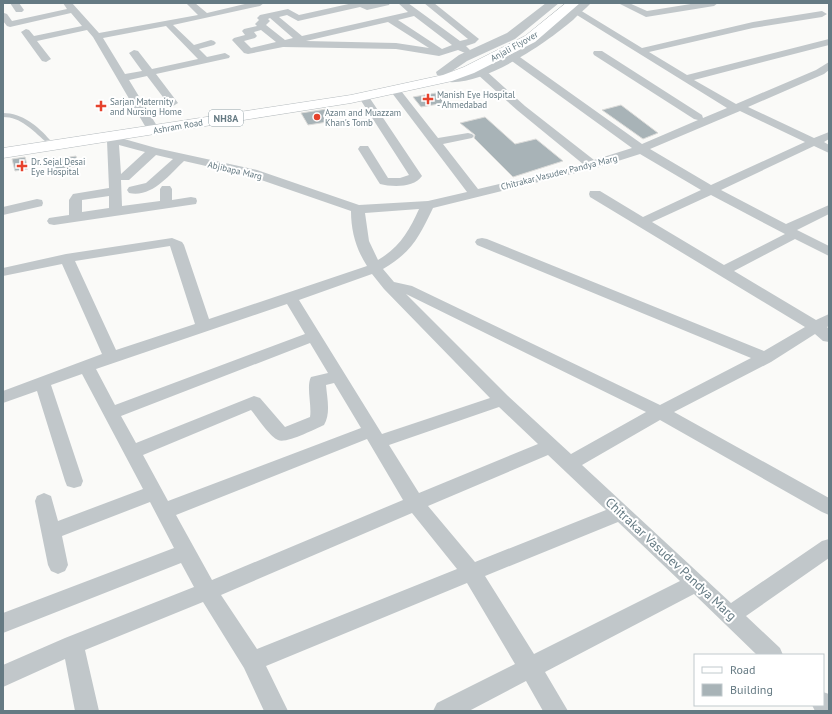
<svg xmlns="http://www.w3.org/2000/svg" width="832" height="714" font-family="'PT Sans',sans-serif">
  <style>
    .building { fill: #a8b3b7; stroke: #dcdcda }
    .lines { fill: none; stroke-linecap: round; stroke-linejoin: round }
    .primary-casing { stroke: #b5bbbe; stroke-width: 1 }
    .service { fill: #c1c7ca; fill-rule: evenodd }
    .minor { fill: #c1c7ca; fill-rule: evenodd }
    .tertiary { fill: #c1c7ca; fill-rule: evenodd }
    .primary { fill: #fff; fill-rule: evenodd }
    .poi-dot { fill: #e6422c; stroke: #fff; stroke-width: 1.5 }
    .labels { text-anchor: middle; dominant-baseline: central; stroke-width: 4; stroke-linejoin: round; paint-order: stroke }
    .far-street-label { font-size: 9px; fill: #657a83; stroke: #fff }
    .far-poi-label { font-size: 9px; fill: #657a83; stroke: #fff; text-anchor: start }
    .shield { fill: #fff; stroke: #93a2a8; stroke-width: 1 }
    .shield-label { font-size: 10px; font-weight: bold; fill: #657a83 }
    .near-street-label { font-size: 13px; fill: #657a83; stroke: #fff }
  </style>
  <rect width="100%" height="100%" fill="#fafaf8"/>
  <path class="building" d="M436,93L445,103L421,107L413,97Z
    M621,105L658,133L643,139L602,110Z
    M327,109L334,121L308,125L301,113Z
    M485,117L515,144L536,139L563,161L513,177L474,138L475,135L460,123Z
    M76,156L78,166L52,170L51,160Z
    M25,157L28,169L15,171L12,159Z"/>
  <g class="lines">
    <g class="primary-casing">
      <path id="primary" d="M566,3H580L535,42L474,73L452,81L351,103L3,158V148L351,95L443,75L464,67L525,36Z"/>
    </g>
    <path class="service" d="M3,113C22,113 38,126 50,140L45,141C32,130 21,117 3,117Z"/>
    <path class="minor" d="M10,3H19L24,10L22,12H16Z
      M63,3H72L99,33L198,15L186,3H195L207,13L249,3H264L260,6L173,25L194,45L211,40L214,41L216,43L214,45L199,49L207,57L225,53L230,56L229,58L156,74L178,103L173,106L169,105L147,76L129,80L157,126L155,128H147L145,126L93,37L87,30L37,41L51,59L46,62L42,61L21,32L26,29L29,30L34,36L82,26L71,13L10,27L7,26L3,21L4,13L7,14L12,21L67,9ZM166,26L198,59L152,69L138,51L134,50L129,53L142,71L125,74L103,38Z
      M353,3H390L389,5L367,10L360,7L298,21L287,15L279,17L302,36L408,12L398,3H408L460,41L468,39L424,3H434L479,39L475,43L466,46L470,50L469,52L465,53L458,50L439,56L396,49L283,47L248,54L244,53L232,40L234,38L245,35L242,31L244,29L257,26L255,24L259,20L257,18L260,15L288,9L299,15ZM414,16L452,45L442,49L398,20ZM270,18L293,38L285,40L266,25L270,21L268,19ZM388,22L429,48L396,43L306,41ZM261,30L276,42L251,48L244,41L255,38L257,36L254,32Z
      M618,3H629L647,11L697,3H718L714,6L646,17Z
      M575,7L642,48L753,22L822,11L827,14L822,17L753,28L649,52L687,75L829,39V45L694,80L736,104L816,70L829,62V70L824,74L748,107L814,138L829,132V139L824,142L829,145V153L814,146L721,190L786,224L829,205V214L797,230L829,246V256L795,239L734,271L816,320L829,314V326L827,327L829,329V342L823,341L815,334L771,362L674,412L829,498V515L822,512L660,420L582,465L731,603L822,541L829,539V558L746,616L780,648L783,655H757L694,594L545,672L568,711H543L526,681L469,711H433L437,703L515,664L467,583L266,666L288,711H264L244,668L203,602L85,650L99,711H75L65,659L3,687V665L65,638L194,587L181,563L3,633V613L174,548L150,502L62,536L68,565L65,571L58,574L51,571L48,565L35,501L37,496L44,493L51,496L58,521L143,489L82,374L51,385L83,481L81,486L74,488L67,486L65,481L37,391L3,403V391L102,354L62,264L3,276V268L66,254L172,238L182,242L184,245L209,319L367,266C356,249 351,231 351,211L250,176L184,161C169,175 152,198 129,193L127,190L129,187L146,183L173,159L156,155L129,180H121L122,206L160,201V189L162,186H170L172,189V200L191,197L196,198L197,201L196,204L54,225L49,224L47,221L49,218L69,215V200L73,194L109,188L107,141L104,138L106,136L110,135L156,148L257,170L359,205L428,201L467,192L389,89L394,86L398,87L438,138L468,133L472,134L474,136L472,138L443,144L478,189L583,164L517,110L476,73L475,71L476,69H484L525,106L594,160L632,148L509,59L508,57L509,55H517L642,144L698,120L694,119L594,55L593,53L594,51H602L702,115L703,118L727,108L572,12L570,10L572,8ZM740,111L805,142L711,185L650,149ZM119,145L145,152L121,174ZM640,154L701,190L643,217L600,191H590L589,194L590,197L805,327L764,351L487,239L482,238L477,239L475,242L477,245L751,358L660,405L412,286L394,282L383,269C412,252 419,237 433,208L596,168ZM711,195L785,234L724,265L652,222ZM109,196V208L82,212V200ZM419,209C409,231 400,247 378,260L369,241L365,213ZM170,246L195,324L116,350L75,261ZM372,274L384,289L490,398L382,434L299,300ZM406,294L646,412L571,454L508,396ZM287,304L305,334L115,405L96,369ZM310,343L328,373L311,377C306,386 312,406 310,417L285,427L260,398L254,396L136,443L121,416ZM334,383L361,428L168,501L143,455L251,410C257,417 270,437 278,440C286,444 315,429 324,425C331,413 327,398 326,385ZM499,407L538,444L419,493L389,445ZM367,439L403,500L212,580L176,515ZM548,455L606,510L475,562L428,506ZM412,513L457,569L257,649L221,595ZM618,522L680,581L534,654L485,576Z
      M363,93L367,94L422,176C414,188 392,187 380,184L378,181L358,149L360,146H368L388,178H400L409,175L358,96Z
      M37,199L42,200L43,203L42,206L3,215V207Z
      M823,692L829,694V711H815L812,705H823Z"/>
    <path class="tertiary" d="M546,3H559L515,39L467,61L448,74L469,71L509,54L548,28L578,3H591C586,9 578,14 573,20C546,43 479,90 442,81L440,78L442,76L437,75L436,72L459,55L507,33Z"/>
    <use href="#primary" class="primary"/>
  </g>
  <g class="poi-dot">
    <path d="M426 93h4v4h4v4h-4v4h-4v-4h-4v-4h4z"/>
    <path d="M99 100h4v4h4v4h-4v4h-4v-4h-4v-4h4z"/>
    <circle cx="317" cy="117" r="4"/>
    <path d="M20 160h4v4h4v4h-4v4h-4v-4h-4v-4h4z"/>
  </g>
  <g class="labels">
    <g class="far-street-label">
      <text transform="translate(514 46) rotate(-29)">Anjali Flyover</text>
      <text transform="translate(178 126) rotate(-10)">Ashram Road</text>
      <text transform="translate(235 170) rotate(13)">Abjibapa Marg</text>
      <text transform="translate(559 172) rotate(-14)">Chitrakar Vasudev Pandya Marg</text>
    </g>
    <g class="far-poi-label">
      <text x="437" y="94">Manish Eye Hospital<tspan x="437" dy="10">- Ahmedabad</tspan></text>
      <text x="110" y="101">Sarjan Maternity<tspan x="110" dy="10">and Nursing Home</tspan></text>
      <text x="325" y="112">Azam and Muazzam<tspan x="325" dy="10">Khan's Tomb</tspan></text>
      <text x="31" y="161">Dr. Sejal Desai<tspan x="31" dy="10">Eye Hospital</tspan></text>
    </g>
    <rect class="shield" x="209" y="110" width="34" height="16" rx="3"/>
    <g class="shield-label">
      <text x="226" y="118">NH8A</text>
    </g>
    <g class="near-street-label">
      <text transform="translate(671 559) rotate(43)">Chitrakar Vasudev Pandya Marg</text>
    </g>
  </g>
  <rect width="832" height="714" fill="none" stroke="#657a83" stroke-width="8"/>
  <rect x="694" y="654" width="130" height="52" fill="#ffffff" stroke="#c1cacd"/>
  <rect x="702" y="667" width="20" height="6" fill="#ffffff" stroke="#c1cacd"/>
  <text x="730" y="674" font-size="12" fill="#657a83">Road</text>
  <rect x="702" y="684" width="20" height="12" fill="#a8b3b7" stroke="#c1cacd"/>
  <text x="730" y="694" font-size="12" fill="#657a83">Building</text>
</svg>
